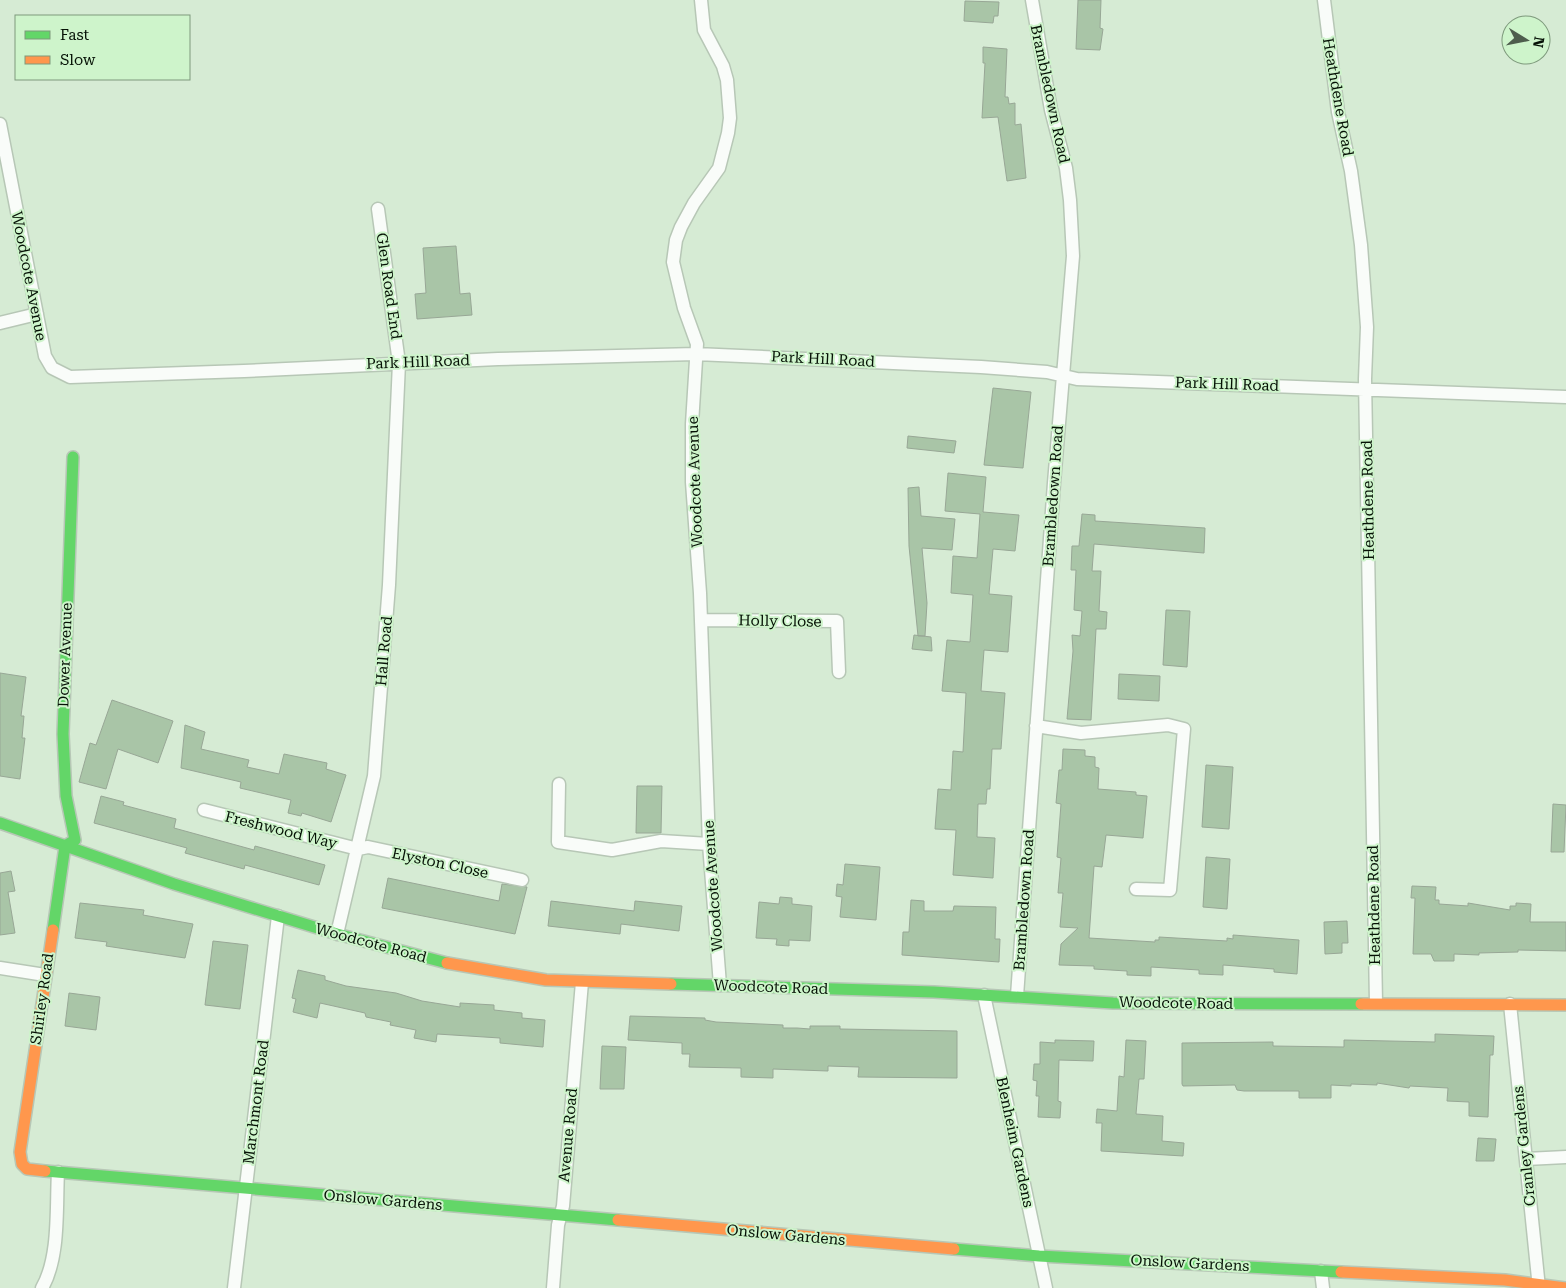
<svg xmlns="http://www.w3.org/2000/svg" width="1566" height="1288" font-family="'Roboto Serif',serif">
  <style>
    .building { fill: #a9c5a7; stroke: #98a796 }
    .lines { fill: none; stroke-linecap: round; stroke-linejoin: round }
    .street-casing { stroke: #b7c7b6; stroke-width: 15 }
    .fast-casing { stroke: #b7c7b6; stroke-width: 14 }
    .slow-casing { stroke: #b7c7b6; stroke-width: 14 }
    .street { stroke: #f9fcf9; stroke-width: 12 }
    .fast { stroke: #63d668; stroke-width: 11 }
    .slow { stroke: #ff974d; stroke-width: 11 }
    .labels { text-anchor: middle; dominant-baseline: central; stroke-width: 4; stroke-linejoin: round; paint-order: stroke }
    .street-label { font-size: 15px; fill: #051105; stroke: #cef4cb }
  </style>
  <rect width="100%" height="100%" fill="#d6ebd4"/>
  <path class="building" d="M1078,0H1101L1100,28L1103,29L1100,50L1076,49Z
    M965,1L999,2L998,16H994L993,23L964,21Z
    M983,47L1007,49L1005,97H1008L1009,104L1015,103V125L1021,124L1026,178L1007,181L998,117L982,118L985,63H983Z
    M456,246L460,294L470,293L472,315L417,319L415,294L426,293L423,248Z
    M993,388L1031,392L1023,468L984,465Z
    M908,436L956,441L954,453L907,448Z
    M948,473L986,477L983,512L1019,515L1015,551L993,549L989,594L1012,596L1008,652L984,650L981,691L1005,693L1001,749H992L990,789H987L986,804H978L977,837L995,838L993,878L953,875L956,830L935,829L938,789L951,790L953,751L963,752L966,693L942,691L947,640L970,642L973,595L951,593L953,556L977,558L980,514L945,511Z
    M919,487L921,516L955,519L952,550L922,548L927,603L925,636H918L909,546L908,488Z
    M1082,514L1095,515V521L1205,528L1204,553L1094,544L1092,571H1101L1099,611L1107,612L1106,629H1096L1091,720L1067,719L1073,651L1072,635L1080,636L1082,611L1074,610L1076,570H1071L1072,546H1079Z
    M1166,610L1190,611L1187,667L1163,665Z
    M914,635L931,637L932,651L912,649Z
    M0,673L26,677L21,716H24L22,738H25L20,779L0,776Z
    M1119,674L1160,676L1159,701L1118,699Z
    M112,700L173,721L158,763L118,749L106,789L79,782L90,743L96,745Z
    M185,725L205,732L201,749L249,760L247,767L279,774L284,754L327,763L326,769L346,775L331,822L302,813L301,816L288,813L291,800L240,788L241,782L181,768Z
    M1063,749L1085,750V756L1095,757V767L1099,768L1098,789L1136,792V795L1147,796L1143,838L1106,835L1102,867L1094,866L1089,938L1155,942V940H1159V937L1227,941V938L1233,939V935L1299,940L1297,974L1274,972V969L1223,965V975L1199,974V970L1151,967V976L1127,975V971L1094,969V966L1059,965L1061,944L1078,928L1060,927L1063,893H1058L1061,858L1057,857L1061,804L1056,803L1059,770H1062Z
    M1206,765L1233,767L1229,829L1202,827Z
    M637,786H662L661,833H636Z
    M101,796L124,802L123,805L176,819L174,828L254,850L255,846L325,865L319,885L245,865L244,869L185,853L187,848L94,823Z
    M1553,804L1566,805L1564,852H1551Z
    M1206,857L1230,859L1227,909L1203,907Z
    M845,864L880,867L876,920L840,917L842,897L836,896L837,884L843,885Z
    M11,871L15,891L8,892L15,933L0,935V873Z
    M388,878L499,901L502,884L527,887L515,934L382,908Z
    M1412,886L1436,887L1435,900H1439V904L1468,906V903L1510,910V906H1516V903L1531,904L1530,922H1566V951L1518,950V952L1479,953V955L1454,954V961H1434L1431,954H1413L1415,898H1411Z
    M780,897L792,898V904L812,906L810,941L789,940V946L776,945L777,939L756,938L759,902L779,904Z
    M911,900L924,901V911H953L954,906L996,907L995,939H1000L999,962L902,955L903,932H909Z
    M551,901L634,911L635,901L682,906L679,931L621,924L620,934L548,926Z
    M80,903L144,910L143,915L193,924L185,958L106,946L107,942L75,938Z
    M1347,921L1348,943H1342V953L1325,954L1324,922Z
    M213,941L248,945L240,1009L205,1005Z
    M298,970L325,976V980L346,986L396,993L422,1001L460,1007V1003L494,1005V1010L522,1013V1018L545,1020L543,1047L500,1043V1038L437,1034L436,1042L414,1038L416,1030L390,1025L391,1022L366,1017L365,1013L320,1003L317,1018L293,1012L296,999L292,998Z
    M69,993L100,997L96,1030L65,1026Z
    M630,1016L705,1018V1020L716,1022L783,1025V1028H797L810,1029V1026H840V1029L957,1031V1078L858,1077L859,1067L828,1066V1071L773,1069V1078L741,1077V1068L689,1067L690,1054H682V1043L628,1040Z
    M1435,1034L1494,1036L1493,1055H1490L1488,1117L1469,1116V1102L1447,1101L1448,1088L1410,1086L1409,1088L1377,1083V1085L1351,1084V1086L1331,1085V1098H1299V1091H1244L1237,1090L1235,1085L1183,1086L1182,1084V1043L1273,1042V1046L1344,1047V1040L1435,1042Z
    M1055,1040L1094,1041L1093,1061L1059,1060L1058,1101L1061,1102L1060,1118L1038,1117L1039,1096H1036L1037,1081L1033,1080L1034,1064H1040V1042L1055,1043Z
    M1126,1040L1146,1041L1144,1079H1139L1136,1114L1163,1116L1162,1141L1184,1143L1183,1156L1101,1151L1102,1123H1096L1097,1109L1117,1111L1119,1076L1124,1077Z
    M602,1046L626,1047L624,1089H600Z
    M1478,1138L1496,1139L1494,1161H1476Z"/>
  <g class="lines">
    <g class="street-casing">
      <path id="street" d="M701,0L704,30L723,66L727,80L730,118L728,133L719,168L694,203L681,227L676,240L673,262L684,308L697,344L692,424V482L700,593L709,844L720,985
        M1324,0L1338,112L1351,171L1361,245L1367,327L1365,379L1376,1003
        M0,124L45,356L52,368L70,377L244,371L498,359L696,354L981,367L1047,372L1077,379L1566,397
        M0,323L37,314
        M701,620L837,621L839,672
        M1036,726L1081,733L1168,725L1184,729L1170,890L1136,889
        M559,784L558,842L612,850L661,841L709,844
        M204,810L358,849L368,847L522,880
        M337,934L374,776L389,585L399,363L378,209
        M0,968L45,975
        M984,995L1046,1288
        M1017,996L1054,483L1073,256L1070,200L1066,168L1051,110L1032,0
        M1510,1004L1539,1288
        M1526,1159L1566,1157
        M1321,1271L1323,1288
        M42,1288C60,1257 56,1207 58,1172
        M234,1288L278,916
        M553,1288L558,1225L563,1206L582,982"/>
    </g>
    <g class="fast-casing">
      <path id="fast" d="M0,823L174,884L337,934L447,963
        M53,930L65,846L75,840L66,796L63,734L73,457
        M671,984L934,992L1113,1003L1361,1004
        M45,1171L618,1220
        M954,1249L1039,1256L1341,1272"/>
    </g>
    <g class="slow-casing">
      <path id="slow" d="M447,963L546,980L671,984
        M1361,1004L1566,1005
        M45,1171L27,1169L22,1164L20,1152L53,930
        M618,1220L954,1249
        M1341,1272L1505,1280L1566,1288"/>
    </g>
    <use href="#street" class="street"/>
    <use href="#fast" class="fast"/>
    <use href="#slow" class="slow"/>
  </g>
  <g class="labels">
    <g class="street-label">
      <text transform="translate(1050 94) rotate(78)">Brambledown Road</text>
      <text transform="translate(1338 97) rotate(80)">Heathdene Road</text>
      <text transform="translate(29 276) rotate(79)">Woodcote Avenue</text>
      <text transform="translate(389 286) rotate(82)">Glen Road End</text>
      <text transform="translate(823 359) rotate(3)">Park Hill Road</text>
      <text transform="translate(418 362) rotate(-2)">Park Hill Road</text>
      <text transform="translate(1227 384) rotate(2)">Park Hill Road</text>
      <text transform="translate(695 482) rotate(-92)">Woodcote Avenue</text>
      <text transform="translate(1053 496) rotate(-86)">Brambledown Road</text>
      <text transform="translate(1368 500) rotate(-91)">Heathdene Road</text>
      <text transform="translate(780 621) rotate(1)">Holly Close</text>
      <text transform="translate(384 651) rotate(-85)">Hall Road</text>
      <text transform="translate(65 655) rotate(-88)">Dower Avenue</text>
      <text transform="translate(281 830) rotate(14)">Freshwood Way</text>
      <text transform="translate(440 863) rotate(12)">Elyston Close</text>
      <text transform="translate(713 886) rotate(-94)">Woodcote Avenue</text>
      <text transform="translate(1024 900) rotate(-86)">Brambledown Road</text>
      <text transform="translate(1374 905) rotate(-91)">Heathdene Road</text>
      <text transform="translate(371 943) rotate(15)">Woodcote Road</text>
      <text transform="translate(771 987) rotate(2)">Woodcote Road</text>
      <text transform="translate(42 999) rotate(-82)">Shirley Road</text>
      <text transform="translate(1176 1003) rotate(1)">Woodcote Road</text>
      <text transform="translate(256 1102) rotate(-83)">Marchmont Road</text>
      <text transform="translate(568 1135) rotate(-85)">Avenue Road</text>
      <text transform="translate(1015 1142) rotate(78)">Blenheim Gardens</text>
      <text transform="translate(1524 1146) rotate(-96)">Cranley Gardens</text>
      <text transform="translate(383 1200) rotate(5)">Onslow Gardens</text>
      <text transform="translate(786 1235) rotate(5)">Onslow Gardens</text>
      <text transform="translate(1190 1263) rotate(3)">Onslow Gardens</text>
    </g>
  </g>
  <rect x="15" y="15" width="175" height="65" fill="#cef4cb" stroke="#7e997c"/>
  <rect x="25" y="31" width="25" height="8" fill="#63d668" stroke="#7e997c"/>
  <text x="60" y="40" font-size="15" fill="#051105">Fast</text>
  <rect x="25" y="56" width="25" height="8" fill="#ff974d" stroke="#7e997c"/>
  <text x="60" y="65" font-size="15" fill="#051105">Slow</text>
  <g transform="translate(1526 40) rotate(100)"><circle r="24" fill="#cef4cb" stroke="#7e997c"/>
  <path d="M0-4L9 19L0 12L-9 19Z" fill="#4e5d4d"/>
  <text y="-8" font-size="14" font-weight="bold" text-anchor="middle" fill="#051105">N</text>
  </g>
</svg>
